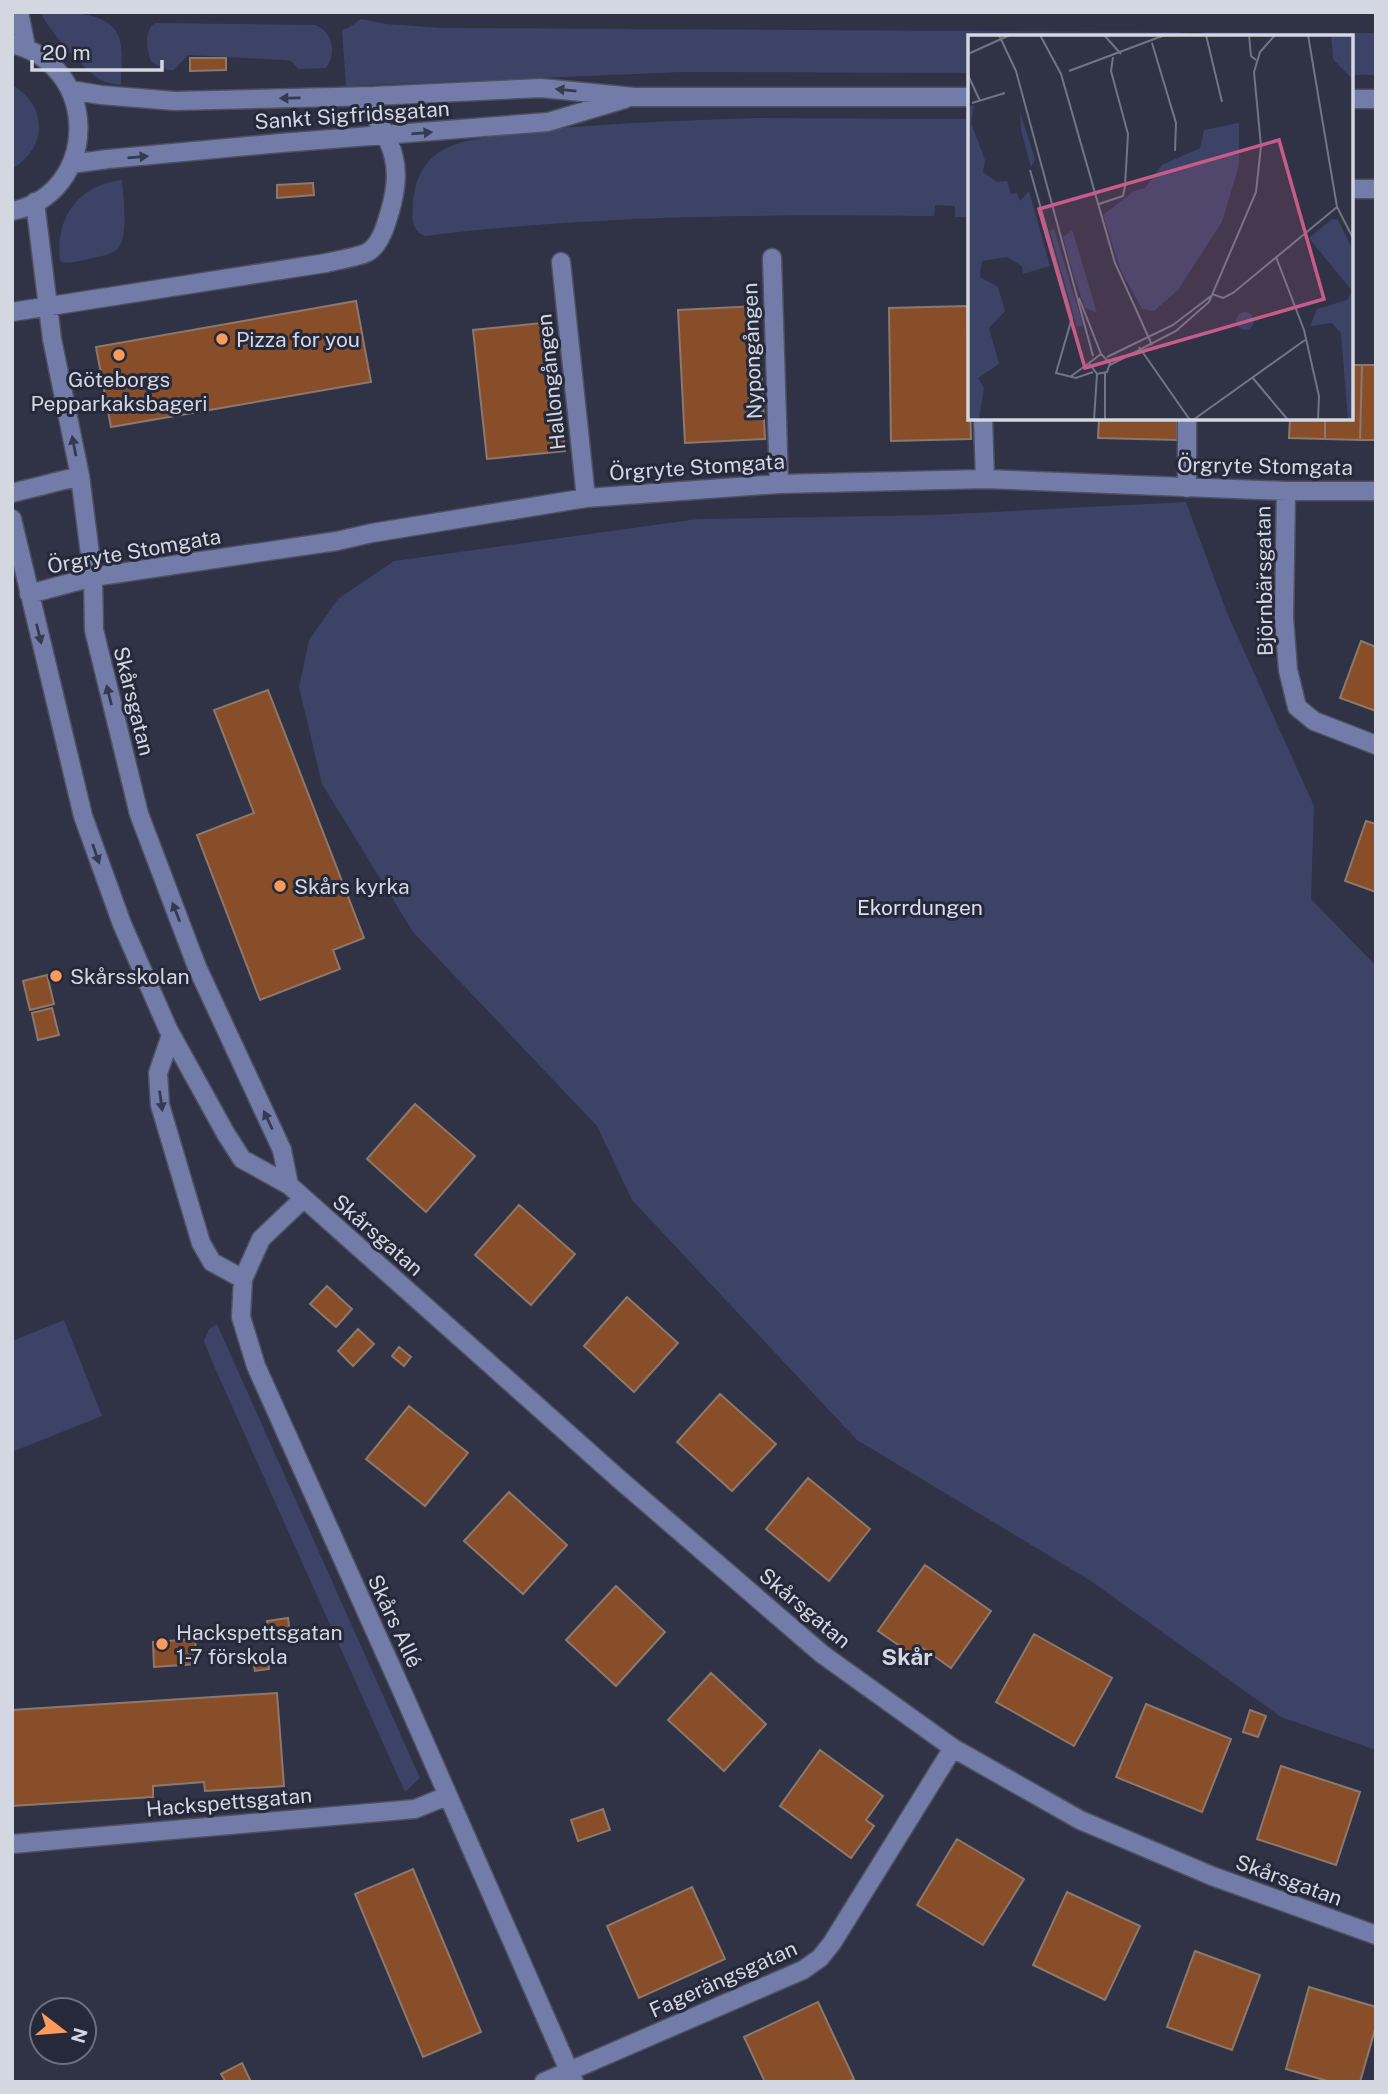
<svg xmlns="http://www.w3.org/2000/svg" width="1388" height="2094" font-family="'Public Sans',sans-serif">
  <style>
    .green { fill: #3c4367 }
    .building { fill: #874e29; stroke: #8e786c; stroke-width: 2 }
    .lines { fill: none; stroke-linecap: round; stroke-linejoin: round }
    .minor-casing { stroke: #4d5161; stroke-width: 21 }
    .minor { stroke: #737ca8; stroke-width: 18 }
    .oneway { fill: #353a50 }
    .poi-dot { fill: #ff9b5a; stroke: #25293a; stroke-width: 2.5 }
    .labels { text-anchor: middle; dominant-baseline: central; stroke-width: 6; stroke-linejoin: round; paint-order: stroke }
    .street-label { font-size: 21px; fill: #d4d7e2; stroke: #25293a }
    .poi-label { font-size: 21px; fill: #d4d7e2; stroke: #25293a; text-anchor: start }
    .park-label { font-size: 21px; fill: #dadff0; stroke: #25293a }
    .neighbourhood-label { font-size: 23px; font-weight: bold; fill: #d4d7e2; stroke: #25293a }
    .inset-road { fill: none; stroke: #717584; stroke-width: 2 }
    .view { fill: #c85b8a; fill-opacity: 0.15; stroke: #c85b8a; stroke-width: 3.5 }
    .inset-edge { fill: none; stroke: #d4d7e2; stroke-width: 3.5 }
  </style>
  <rect width="100%" height="100%" fill="#2f3345"/>
  <path class="green" d="M41,12C63,12 107,10 118,35C124,48 121,71 121,85C112,84 102,82 95,76C80,65 46,28 41,12Z
    M361,19L386,24L442,28L1174,32L1187,33V37H970V73L684,72L346,86L342,30L348,28Z
    M155,23L315,25C333,31 337,54 326,68L299,69L291,61L283,60L188,55L174,70H168L152,63C147,52 143,31 155,23Z
    M1204,32L1376,33V75H1351V37H1199V34Z
    M12,85C48,106 48,147 12,169Z
    M757,118L970,119V217H955V206L935,205L934,216C765,214 593,215 425,236C411,230 412,218 413,204C414,185 421,164 438,153C458,139 487,138 510,134C592,123 675,121 757,118Z
    M122,180C123,197 130,241 115,251C109,255 100,256 93,258C82,260 71,265 60,261C55,218 78,185 122,180Z
    M1186,502L1227,613L1314,806L1311,899L1376,966V1750L1281,1717L1091,1581L857,1440L632,1200L597,1126L413,932L322,784L299,687L309,640L338,599L394,561L698,519L933,515Z
    M64,1320L102,1416L12,1452V1341Z
    M217,1324L420,1778L405,1792L214,1366L204,1341L209,1329Z"/>
  <path class="building" d="M190,58H226V70L190,71Z
    M313,183L314,195L277,198V185Z
    M356,301L371,382L111,427L96,347Z
    M758,306L765,439L685,443L678,310Z
    M967,306L971,439L891,441L889,308Z
    M551,322L565,451L487,459L473,330Z
    M1351,365H1362L1360,440L1325,439V418H1351Z
    M1362,365H1376V440H1360Z
    M1099,418H1177V440L1098,438Z
    M1290,418H1325V439L1289,438Z
    M1361,641L1376,647V711L1340,698Z
    M268,690L364,938L333,950L340,969L260,1000L197,835L254,813L214,710Z
    M1366,821L1376,824V892L1345,881Z
    M47,975L54,1004L30,1010L23,981Z
    M52,1008L59,1035L38,1040L32,1013Z
    M415,1104L475,1156L426,1212L367,1159Z
    M519,1205L575,1254L531,1305L475,1255Z
    M327,1286L352,1309L336,1327L310,1304Z
    M627,1297L678,1343L634,1392L584,1346Z
    M358,1329L374,1344L353,1366L338,1351Z
    M399,1347L411,1357L404,1366L392,1356Z
    M720,1394L776,1444L732,1491L677,1442Z
    M409,1406L468,1453L425,1506L366,1459Z
    M808,1478L870,1529L829,1581L766,1529Z
    M509,1492L567,1545L523,1594L464,1541Z
    M925,1565L991,1611L951,1668L917,1644L910,1653L878,1631Z
    M616,1586L665,1632L616,1686L566,1640Z
    M288,1618L290,1633L269,1635L267,1621Z
    M1034,1634L1112,1678L1074,1746L996,1702Z
    M195,1639L197,1664L154,1667L153,1642Z
    M268,1660L269,1669L255,1671L253,1661Z
    M711,1673L766,1724L724,1771L668,1720Z
    M277,1693L284,1786L205,1791L204,1782L153,1786V1797L12,1806V1710Z
    M1146,1704L1231,1739L1202,1812L1116,1777Z
    M1250,1710L1266,1716L1258,1737L1243,1732Z
    M820,1750L883,1796L866,1820L874,1826L851,1858L780,1806Z
    M1281,1766L1360,1792L1336,1865L1257,1839Z
    M603,1809L610,1830L578,1841L571,1820Z
    M957,1839L1024,1879L983,1945L917,1905Z
    M413,1869L481,2032L423,2057L355,1894Z
    M692,1887L725,1959L639,1998L607,1926Z
    M1067,1892L1140,1926L1105,2000L1033,1965Z
    M1195,1951L1260,1975L1232,2050L1167,2027Z
    M1309,1987L1376,2007V2026L1360,2082H1331L1286,2069Z
    M818,2002L854,2079L848,2082H765L744,2037Z
    M242,2063L251,2082H226L221,2074Z"/>
  <g class="lines">
    <g class="minor-casing">
      <path id="minor" d="M19,12L26,47
        M12,44C102,66 99,194 12,211
        M71,90L101,95L175,101L374,96L541,88L634,97H970
        M1351,99H1376
        M71,164L108,159L281,143L548,122L625,99
        M1351,189H1376
        M35,202L52,339L80,476L93,577L94,630L139,814L197,967L282,1150L289,1185
        M772,258L779,484
        M561,262L586,498
        M12,312L326,263C337,260 359,257 368,252C378,246 384,231 387,221C406,163 393,144 362,97
        M983,418L985,479
        M1187,488V418
        M1286,491L1284,618L1288,670L1297,707L1314,721L1376,745
        M12,493L80,476
        M12,519L83,816L122,924L168,1029L226,1134L242,1159L289,1185L619,1479L822,1654L953,1748L1080,1820L1212,1876L1376,1935
        M29,594L93,577L337,541L372,533L586,498L779,484L985,479L1286,491H1376
        M171,1035L158,1073L160,1105L201,1243L212,1262L243,1279
        M303,1199L261,1239L243,1279L241,1317L256,1366L402,1691L574,2082
        M12,1844L415,1809L447,1796
        M544,2082L803,1970L820,1958L832,1943L953,1748"/>
    </g>
    <use href="#minor" class="minor"/>
  </g>
  <defs><path id="oneway-solid" d="M-6-.8H1V-3.2L6.5 0L1 3.2V.8H-6Z" transform="scale(1.75)"/></defs>
  <g class="oneway">
    <use href="#oneway-solid" transform="translate(566 90) rotate(-174)"/>
    <use href="#oneway-solid" transform="translate(290 98) rotate(179)"/>
    <use href="#oneway-solid" transform="translate(422 133) rotate(-5)"/>
    <use href="#oneway-solid" transform="translate(138 157) rotate(-5)"/>
    <use href="#oneway-solid" transform="translate(74 446) rotate(-101)"/>
    <use href="#oneway-solid" transform="translate(39 634) rotate(76)"/>
    <use href="#oneway-solid" transform="translate(109 695) rotate(-104)"/>
    <use href="#oneway-solid" transform="translate(96 854) rotate(71)"/>
    <use href="#oneway-solid" transform="translate(176 912) rotate(-111)"/>
    <use href="#oneway-solid" transform="translate(161 1101) rotate(82)"/>
    <use href="#oneway-solid" transform="translate(268 1120) rotate(-115)"/>
  </g>
  <g class="poi-dot">
    <circle cx="222" cy="339" r="7"/>
    <circle cx="119" cy="355" r="7"/>
    <circle cx="280" cy="886" r="7"/>
    <circle cx="56" cy="976" r="7"/>
    <circle cx="162" cy="1644" r="7"/>
  </g>
  <g class="labels">
    <g class="street-label">
      <text transform="translate(352 115) rotate(-4)">Sankt Sigfridsgatan</text>
      <text transform="translate(752 351) rotate(-92)">Nypongången</text>
      <text transform="translate(551 382) rotate(-96)">Hallongången</text>
      <text transform="translate(1265 466) rotate(1)">Örgryte Stomgata</text>
      <text transform="translate(697 467) rotate(-4)">Örgryte Stomgata</text>
      <text transform="translate(134 551) rotate(-10)">Örgryte Stomgata</text>
      <text transform="translate(1264 581) rotate(-91)">Björnbärsgatan</text>
      <text transform="translate(134 701) rotate(76)">Skårsgatan</text>
      <text transform="translate(378 1235) rotate(41)">Skårsgatan</text>
      <text transform="translate(805 1608) rotate(40)">Skårsgatan</text>
      <text transform="translate(395 1621) rotate(65)">Skårs Allé</text>
      <text transform="translate(229 1802) rotate(-5)">Hackspettsgatan</text>
      <text transform="translate(1289 1880) rotate(20)">Skårsgatan</text>
      <text transform="translate(723 1979) rotate(-24)">Fagerängsgatan</text>
    </g>
    <g class="poi-label">
      <text x="236" y="339">Pizza for you</text>
      <text x="119" y="379" text-anchor="middle">Göteborgs<tspan x="119" dy="24">Pepparkaksbageri</tspan></text>
      <text x="294" y="886">Skårs kyrka</text>
      <text x="70" y="976">Skårsskolan</text>
      <text x="176" y="1632">Hackspettsgatan<tspan x="176" dy="24">1-7 förskola</tspan></text>
    </g>
    <g class="park-label">
      <text x="920" y="907">Ekorrdungen</text>
    </g>
    <g class="neighbourhood-label">
      <text x="907" y="1656">Skår</text>
    </g>
  </g>
  <g transform="translate(968 35)">
    <rect width="385" height="385" fill="#2f3345"/>
    <path d="M363,0H385V45L365,24ZM6,70L3,88L17,125L15,137L29,147L39,146L43,159L49,158L52,166L61,156L82,231L55,239L54,231L39,222L14,226L12,242L30,252L37,276L21,293L31,329L10,343L16,353L11,385L0,383V72ZM52,77L67,124L63,132L53,95ZM271,88V130L254,187L210,255L186,276L174,274L153,236L135,180L166,156L177,153L194,130L232,113L236,95ZM364,184L370,185L385,215V385H380L373,298L364,288L342,291L349,274L379,265L384,256L341,203ZM86,194L115,290L109,292L82,196ZM103,196L105,197L129,278L117,273L106,242L95,202ZM268 286a9 9 0 1 1 18 0a9 9 0 1 1-18 0Z" fill="#3c4367"/>
    <path class="inset-road" d="M31,0L48,36L125,321M72,0L93,39L147,228L184,310M136,0L153,19M238,0L254,67M281,0L283,21L288,25M340,0L369,172L385,203M184,8L208,88L207,116M0,19L42,0M101,36L197,0M0,40L12,66M4,68L37,58M62,135L104,283L88,338L108,343L125,337M131,169L155,161L157,151L160,99L143,36L145,22M308,222L336,295L351,361L350,385M244,259L255,263L265,258L369,172M111,263L133,319L142,328L139,337L129,339L121,328L133,319M171,312L222,385M139,322L205,290L243,261M142,330L208,296L241,267L288,157L293,111L286,37L292,17L307,0M137,338V385M102,342L121,328M284,342L320,385M126,385L129,339M225,385L337,305"/>
    <path class="view" d="M311,105L356,264L117,333L71,174Z"/>
    <rect width="385" height="385" class="inset-edge"/>
  </g>
  <rect width="1388" height="2094" fill="none" stroke="#d4d7e2" stroke-width="28"/>
  <g transform="translate(63 2031) rotate(106)"><circle r="33" fill="#25293a" stroke="#6b6f7d" stroke-width="2"/>
  <path d="M0-5L12 26L0 18L-12 26Z" fill="#ff9b5a"/>
  <text y="-10" font-size="19" font-weight="bold" text-anchor="middle" fill="#d4d7e2">N</text>
  </g>
  <path d="M32 60v10h130v-10" fill="none" stroke="#d4d7e2" stroke-width="3.5"/>
  <text x="42" y="60" font-size="21" fill="#d4d7e2" stroke="#25293a" stroke-width="5" paint-order="stroke">20 m</text>
</svg>
